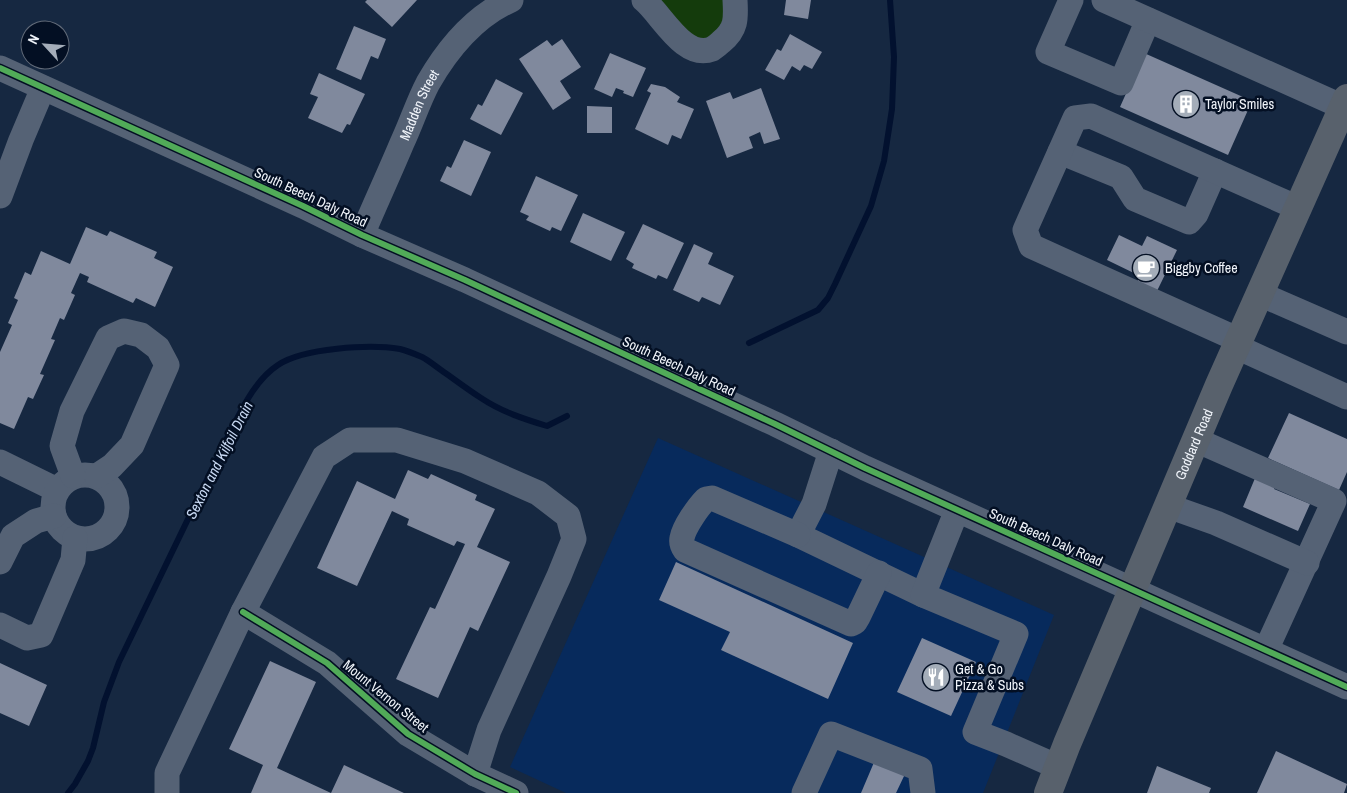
<svg xmlns="http://www.w3.org/2000/svg" width="1347" height="793" font-family="'Archivo Narrow',sans-serif">
  <style>
    .built { fill: #072a5c }
    .green { fill: #143b0c }
    .lines { fill: none; stroke-linecap: round; stroke-linejoin: round }
    .stream { stroke: #02112f; stroke-width: 6 }
    .building { fill: #80899d }
    .minor { stroke: #556275; stroke-width: 25 }
    .major { stroke: #58616c; stroke-width: 28 }
    .cycleway-casing { stroke: #030f23; stroke-width: 9 }
    .cycleway { stroke: #51ab58; stroke-width: 6 }
    .labels { text-anchor: middle; dominant-baseline: central; stroke-width: 5; stroke-linejoin: round; paint-order: stroke }
    .poi-label { font-size: 14px; fill: #f0f4fa; stroke: #030f23; text-anchor: start }
    .street-label { font-size: 14px; fill: #f0f4fa; stroke: #030f23 }
    .water-label { font-size: 15px; font-style: italic; fill: #c7d8f2; stroke: #030f23 }
  </style>
  <rect width="100%" height="100%" fill="#162841"/>
  <path class="built" d="M658,438L1054,615L983,793H566L510,767Z"/>
  <path class="green" d="M659,0H724L728,15L717,36L694,40Z"/>
  <g class="lines">
    <path class="stream" d="M749,343L818,310L828,298L835,284L871,206L884,161L892,109L894,57L890,0
      M68,793L75,784L88,761L93,748L104,702L119,662L230,432C242,409 255,380 278,365C303,348 370,344 400,349C408,351 415,354 422,357C428,360 434,365 441,370C454,379 467,389 481,398C502,412 524,419 547,426L567,416"/>
  </g>
  <path class="building" d="M367,0H417L392,27L365,2Z
    M786,0H811L808,19L784,15Z
    M354,26L386,39L378,59L371,56L361,80L336,69Z
    M790,34L822,52L812,69L804,65L800,71L792,66L784,80L765,70L777,49L781,51Z
    M562,39L581,67L560,81L571,98L553,110L519,59L547,40L552,46Z
    M610,53L646,68L633,97L623,93L624,91L616,88L612,97L594,89Z
    M1144,53L1252,101L1228,155L1120,107Z
    M319,73L365,94L350,125L347,124L342,133L308,118L318,97L310,94Z
    M496,79L523,93L501,135L470,119L478,104L482,106Z
    M651,84L665,87L680,97L677,102L694,109L681,139L672,135L668,145L635,129L651,93L647,91Z
    M761,88L780,139L764,144L760,132L749,137L753,148L727,158L706,101L730,92L733,99Z
    M587,106L612,107V133H587Z
    M464,140L491,152L471,196L440,181L447,166L451,168Z
    M536,176L578,195L561,231L552,227L550,231L526,220L529,216L520,212Z
    M583,213L625,232L611,261L570,242Z
    M643,224L684,243L667,279L658,275L656,279L632,268L634,264L626,259Z
    M86,227L107,236L110,231L157,252L154,258L173,267L155,307L136,298L133,303L87,282L89,277L80,273L71,293L75,295L64,320L60,318L51,339L55,340L40,374L44,375L33,399L28,397L14,429L0,423V352L12,325L8,323L18,300L14,298L25,272L31,275L41,251L70,264Z
    M1119,235L1142,246L1147,236L1177,250L1157,291L1137,282L1140,276L1107,260Z
    M694,244L713,253L708,264L734,276L720,305L702,297L699,302L673,290Z
    M1289,413L1347,439V472L1339,490L1268,458Z
    M408,470L428,479L431,474L477,495L475,500L495,509L477,547L510,562L478,631L470,627L438,698L396,679L430,607L435,609L465,544L457,541L454,546L407,525L409,519L392,511L357,586L317,568L357,481L395,499Z
    M1258,471L1278,480L1274,489L1310,504L1298,531L1243,507Z
    M676,562L853,643L828,699L721,650L730,632L659,600Z
    M922,638L976,662L951,716L897,692Z
    M270,661L316,682L277,768L331,793L344,765L404,793H251L263,765L229,749Z
    M0,663L47,685L29,726L0,713Z
    M1276,751L1347,784L1344,793H1257Z
    M875,760L905,774L896,793H861Z
    M1157,766L1211,788L1209,793H1147Z"/>
  <g class="lines">
    <g class="minor">
      <path d="M644,0C662,15 684,60 712,49C715,47 719,44 721,42C737,29 736,18 735,0"/>
      <path d="M1071,0L1048,52L1121,83L1148,20"/>
      <path d="M1104,0L1343,107"/>
      <path d="M0,68L303,206L362,235L465,280L697,388L775,424L865,468L1347,687"/>
      <path d="M1060,152L1121,177L1135,199L1189,222L1196,214L1215,171"/>
      <path d="M0,196L21,140L43,88"/>
      <path id="s1" d="M362,235C375,204 389,174 402,143C411,124 418,102 428,83C447,50 475,16 511,0"/>
      <path d="M1260,294L1347,332"/>
      <path d="M1239,340L1031,246L1025,230L1075,118L1091,116L1298,208"/>
      <path d="M1237,347L1347,397"/>
      <path d="M1196,440L1334,501L1266,650"/>
      <path d="M831,451L814,504L798,535L923,595"/>
      <path d="M0,462L57,490"/>
      <circle cx="85" cy="507" r="32"/>
      <path d="M73,476L62,446L72,411L108,338L124,331L141,335L158,348L167,365L132,445L112,466L97,476"/>
      <path d="M1168,506L1216,523L1307,563"/>
      <path d="M957,510L923,595L1016,634L975,732L1006,744L1058,767"/>
      <path d="M798,535L712,498L706,499C698,507 684,527 682,538C681,543 682,546 685,550L851,624L855,622L858,617L879,573"/>
      <path d="M0,562L13,536L36,521L54,516"/>
      <path d="M243,612L327,663L408,734L475,774L516,793"/>
      <path d="M0,625L27,638L41,635L73,560L75,538"/>
      <path d="M167,793V773L243,612L324,457L350,440H397L465,461L538,493L568,516L574,539L559,576L489,730L475,774"/>
      <path d="M804,793L831,734L920,769L923,793"/>
    </g>
    <path class="major" id="s2" d="M1048,793L1067,744L1219,385L1347,98"/>
    <g class="cycleway-casing">
      <path id="cycleway" d="M0,68L303,206L362,235L465,280L697,388L775,424L865,468L1347,687
        M243,612L327,663L408,734L475,774L516,793"/>
    </g>
    <use href="#cycleway" class="cycleway"/>
  </g>
  <defs>
    <g id="building-disc" transform="scale(1.4375)"><circle r="9.5" fill="#a4adb9" stroke="#030f23"/><path d="M-4-6H4V6H1V3H-1V6H-4ZM-2.5-4.3h1.7v1.8h-1.7ZM.8-4.3h1.7v1.8H.8ZM-2.5-1h1.7V.8h-1.7ZM.8-1h1.7V.8H.8Z" fill="#fff"/></g>
    <g id="cafe-disc" transform="scale(1.4375)"><circle r="9.5" fill="#a4adb9" stroke="#030f23"/><path d="M-5.5-4.5H6V0H3Q3 3.5 0 3.5H-2.5Q-5.5 3.5-5.5 0ZM3-3.2v2h1.7v-2ZM-6 4.5H4V6H-6Z" fill="#fff"/></g>
    <g id="restaurant-disc" transform="scale(1.4375)"><circle r="9.5" fill="#a4adb9" stroke="#030f23"/><path d="M-5-6h1v4h1v-4h1v4h1v-4h1v5L-1.5 .5V6h-2V.5L-5-1ZM5-6V6H3V1.5H1.5Q1.5-4 5-6Z" fill="#fff"/></g>
  </defs>
  <g fill-rule="evenodd">
    <use href="#building-disc" x="1186" y="104"/>
    <use href="#cafe-disc" x="1146" y="268"/>
    <use href="#restaurant-disc" x="936" y="677"/>
  </g>
  <g class="labels">
    <g class="poi-label">
      <text x="1205" y="104">Taylor Smiles</text>
      <text x="1165" y="268">Biggby Coffee</text>
      <text x="955" y="669">Get &amp; Go<tspan x="955" dy="16">Pizza &amp; Subs</tspan></text>
    </g>
    <g class="street-label">
      <text stroke="none"><textPath href="#s1" startOffset="142">Madden Street</textPath></text>
      <text transform="translate(311 197) rotate(25)">South Beech Daly Road</text>
      <text transform="translate(679 366) rotate(25)">South Beech Daly Road</text>
      <text stroke="none"><textPath href="#s2" startOffset="378">Goddard Road</textPath></text>
      <text transform="translate(1046 537) rotate(24)">South Beech Daly Road</text>
      <text transform="translate(386 696) rotate(39)">Mount Vernon Street</text>
    </g>
    <g class="water-label">
      <text transform="translate(219 460) rotate(-63)">Sexton and Kilfoil Drain</text>
    </g>
  </g>
  <g transform="translate(45 45) rotate(296)"><circle r="24" fill="#030f23" stroke="#626b79"/>
  <path d="M0-4L9 19L0 12L-9 19Z" fill="#a4adb9"/>
  <text y="-8" font-size="14" font-weight="bold" text-anchor="middle" fill="#f0f4fa">N</text>
  </g>
</svg>
